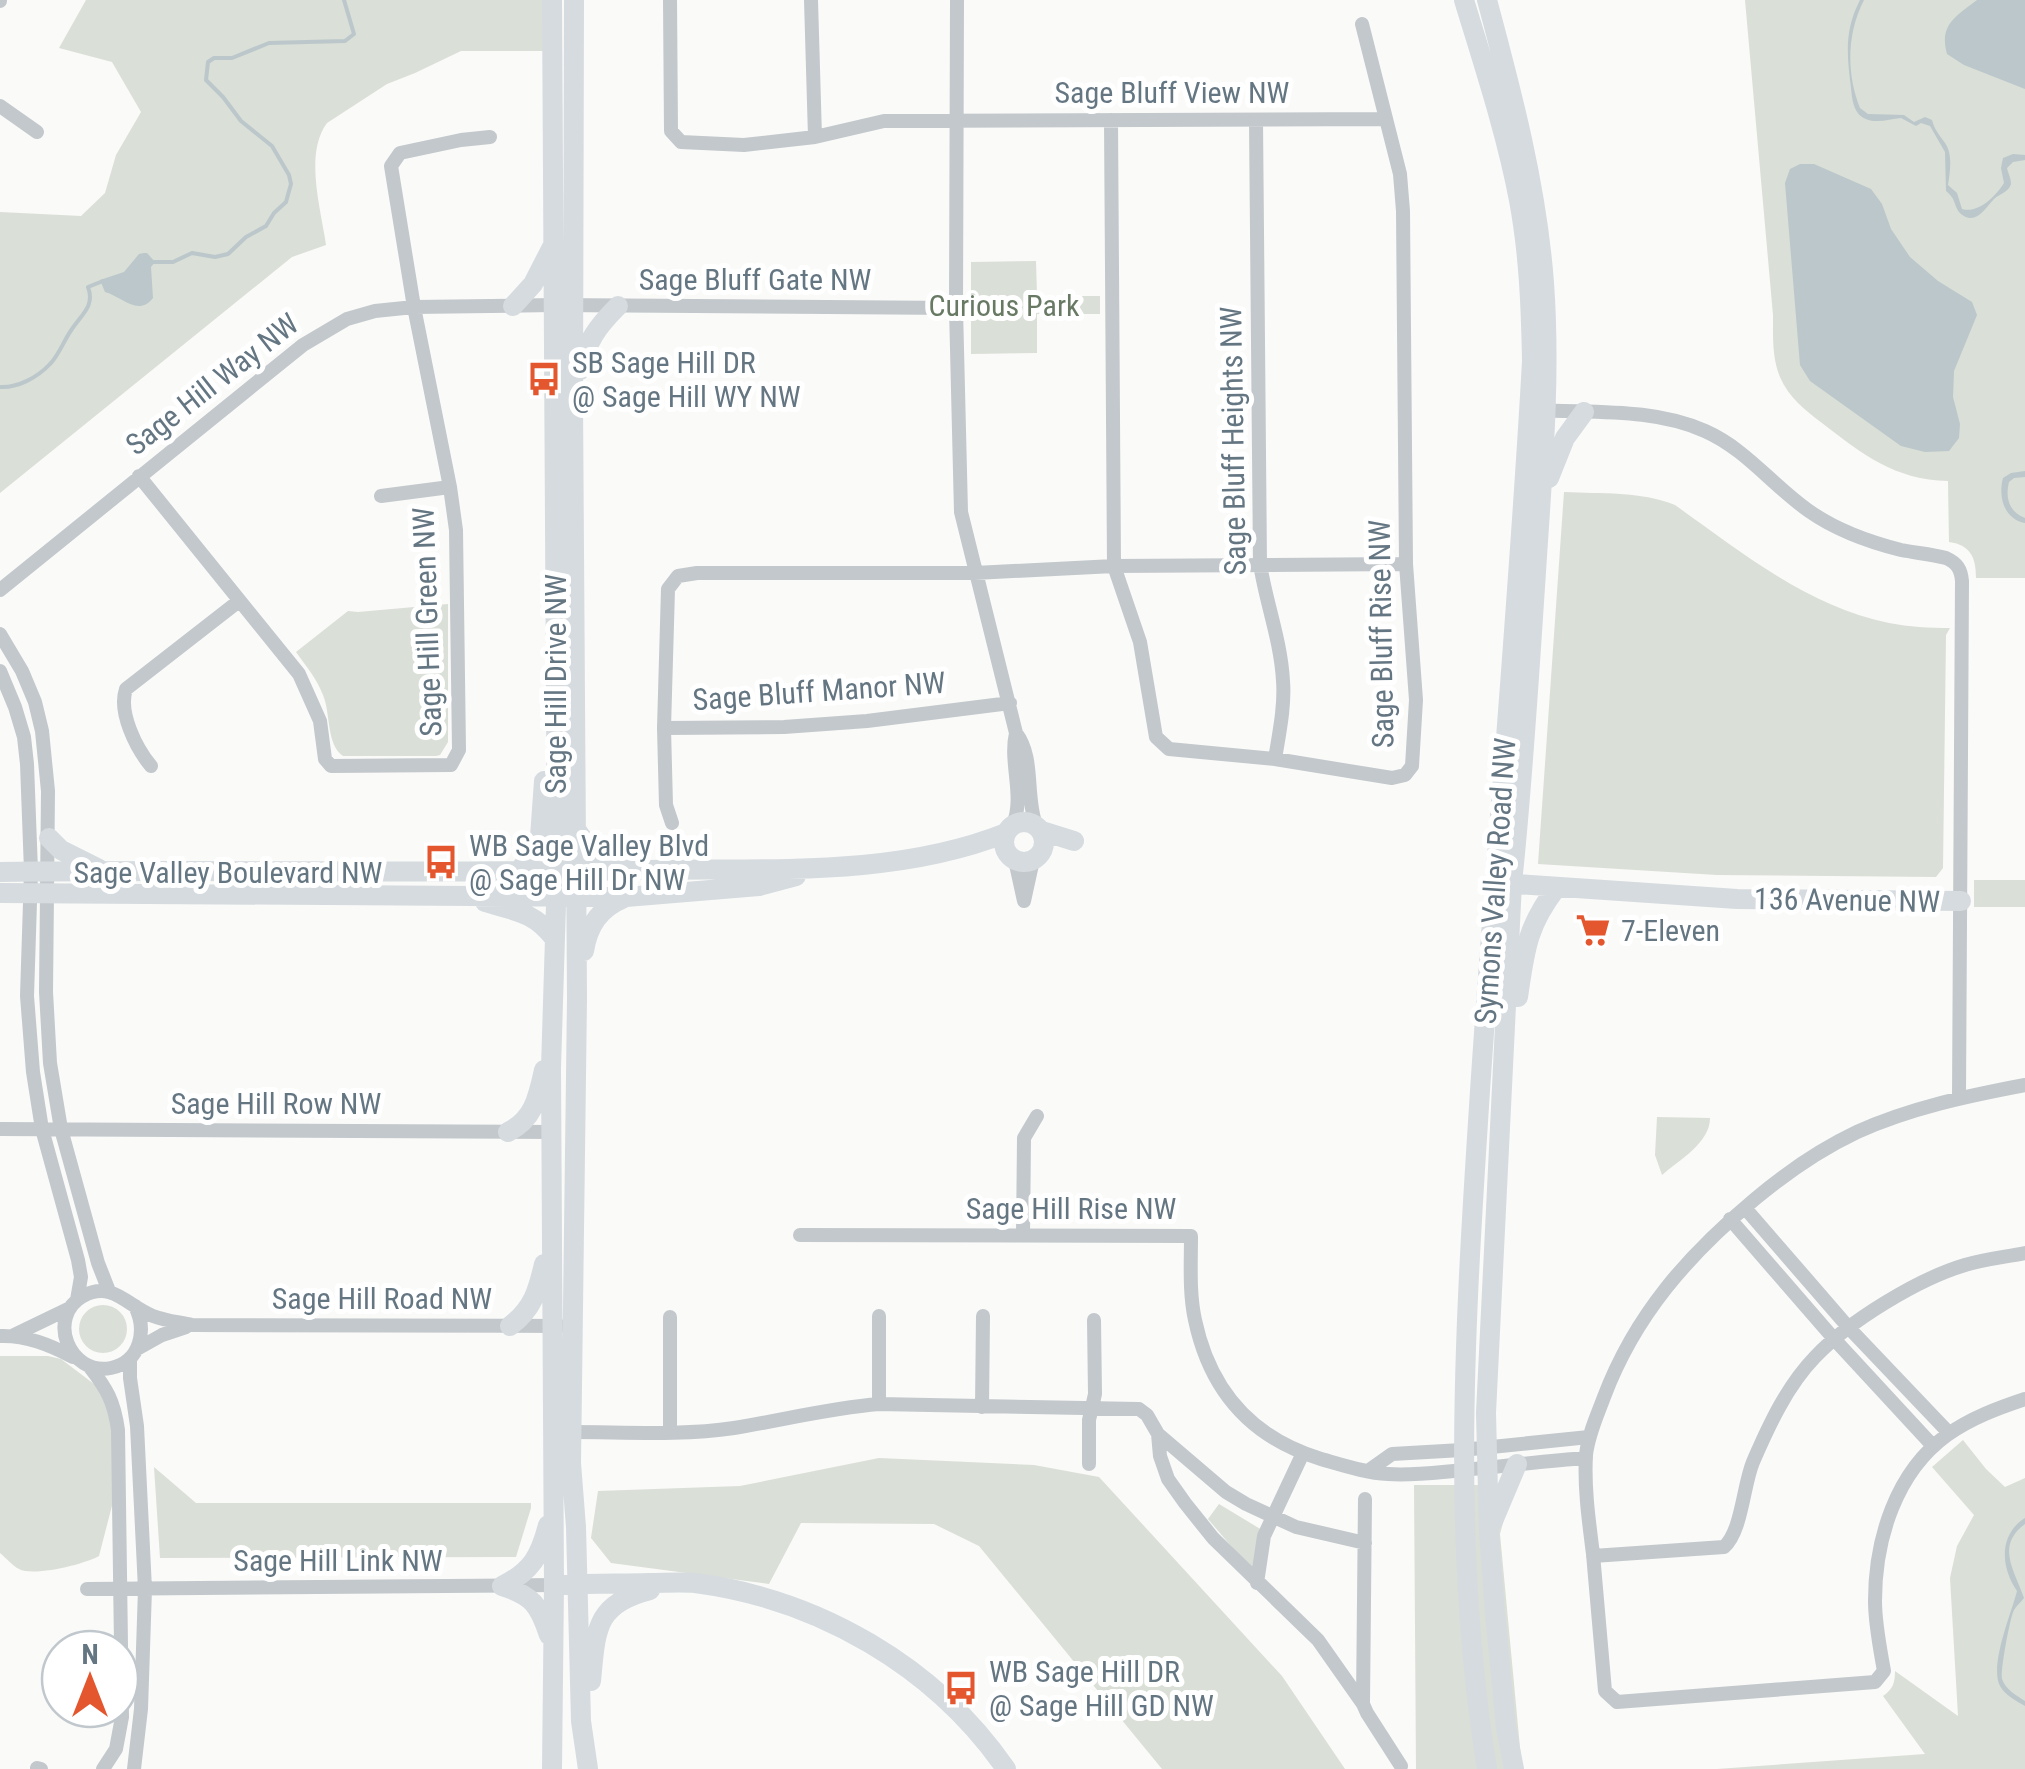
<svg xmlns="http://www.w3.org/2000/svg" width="2025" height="1769" font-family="'Roboto Condensed',sans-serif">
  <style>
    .green { fill: #dadfd7 }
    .water { fill: #bbc7cb }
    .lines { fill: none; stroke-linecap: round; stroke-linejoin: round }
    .stream { stroke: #bbc7cb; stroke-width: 4 }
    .street { stroke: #c3c8cc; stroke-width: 14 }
    .secondary { stroke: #d6dbdf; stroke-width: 20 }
    .labels { text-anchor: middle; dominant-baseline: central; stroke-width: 10; stroke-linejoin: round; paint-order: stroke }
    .street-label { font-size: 30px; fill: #657683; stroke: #fff }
    .park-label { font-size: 30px; fill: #687a64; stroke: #fff }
    .poi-label { font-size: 30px; fill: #657683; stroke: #fff; text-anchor: start }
  </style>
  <rect width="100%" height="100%" fill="#fafaf8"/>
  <path class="green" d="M86,0H546V51H461L415,73L387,84L327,123C304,154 321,209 326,245L292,257L0,493V212L81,216L105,193L116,155L141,112L112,62L59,48Z
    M1745,0H2025V578H1976C1976,558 1971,545 1949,542L1948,481C1895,480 1862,454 1822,423C1805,410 1789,398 1780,377C1772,358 1773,336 1773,315Z
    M1036,261L1037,296H1100V314H1037V353L971,354V262Z
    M1564,492C1601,494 1640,491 1675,505C1741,552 1807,606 1889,623C1909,627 1929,628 1950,628L1946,635L1943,868L1936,877L1717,875L1538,864Z
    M448,604V742L440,755L436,756H343C326,744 331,714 323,695C317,679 306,666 296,652L348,611L358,612Z
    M1974,880H2025V907H1974Z
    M1657,1117L1710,1118C1710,1143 1679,1160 1662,1175L1655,1155Z
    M79 1329a24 24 0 1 1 48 0a24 24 0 1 1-48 0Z
    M0,1356H48L61,1359L94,1384L101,1392L107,1405L112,1427L115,1494L99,1556C85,1564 34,1577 19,1569C13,1566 6,1558 0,1553Z
    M1963,1440L1986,1469L2005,1487L2025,1478V1769H1717L1925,1754L1883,1696C1893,1689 1895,1683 1895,1671L1958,1716L1950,1578L1957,1546L1974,1515L1932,1467Z
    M879,1458L1034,1465L1099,1477L1282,1676L1345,1769H1162L979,1546L934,1524L801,1523L769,1584L611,1563L591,1538L598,1491L740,1486Z
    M154,1467L196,1503H531V1508L516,1557L160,1558Z
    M1414,1485H1513L1500,1534L1522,1769H1416Z
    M1219,1504L1262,1530L1254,1573L1208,1519Z"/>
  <path class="water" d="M1860,0H1864C1847,33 1846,73 1860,108L1868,114L1904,115L1914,122L1925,117L1932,120C1935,131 1939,134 1945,143C1953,154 1950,172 1948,185L1957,193L1962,209C1978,214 1996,196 2004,183L2001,168L2003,158L2013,154L2025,155V160L2013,162L2007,168C2008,173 2011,178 2011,184C2009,192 1999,194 1994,199C1986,207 1977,224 1964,216C1953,210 1958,200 1946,191L1945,152L1930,126L1921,123L1916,126L1901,118C1889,119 1874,125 1862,117C1853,111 1852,98 1851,88C1847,55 1844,31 1860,0Z
    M1977,0H2025V89L1964,65L1947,54C1939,25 1955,17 1977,0Z
    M1800,164H1814L1871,189L1882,204L1891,229L1910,257L1938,281L1972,302L1977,315L1954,371L1953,397L1960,424L1959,438L1949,451L1925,452L1901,446L1810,381L1800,365L1785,183L1790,169Z
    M144,253H147L155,262L151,267L153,298C138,317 123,297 105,292L100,280L124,272L139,254Z
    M2025,471V477L2014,478L2009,482C2005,498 2009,512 2025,518V523C2004,519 1998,497 2003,478L2011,473Z
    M2025,1518V1524C1995,1546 2015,1571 2024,1598C2020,1603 2016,1606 2014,1610C2010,1617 2000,1672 2002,1679C2005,1689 2017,1696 2025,1701V1706C2016,1701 2005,1695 2000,1686C1989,1665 2012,1612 2017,1591C2001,1568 1998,1535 2025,1518Z"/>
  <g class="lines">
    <path class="stream" d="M154,262H173L192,253L215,257L228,254L246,237L266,226L274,213L286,202L289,191L291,184L289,175L272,146L241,121L223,97L206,80L208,62L214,58H232L269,43L345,41L354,34L344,0
      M0,387C17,388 37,378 50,364C59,355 64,340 72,329C82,314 95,306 88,287L103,281"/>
    <path class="street" d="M670,0L671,131L681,142L744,145L815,137L884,121L1386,119
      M811,0L815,137
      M957,0L956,308L961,512L1016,733C1035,758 1025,796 1036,825
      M0,1V0
      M0,106L37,132
      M1111,120L1114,566L1140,642L1156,737L1169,749L1275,759L1392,778L1405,775L1412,766L1416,700L1406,564L1403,211L1400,174L1362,24
      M1256,120L1260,564C1266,603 1281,641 1283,681C1285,706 1279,734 1275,759
      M1538,410C1593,413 1654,408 1705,431C1746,449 1773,486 1809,511C1836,530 1869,542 1901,550C1916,553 1931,554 1946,558C1957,563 1961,569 1962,581L1959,1097
      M139,476L299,674L320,721L325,759L331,766L451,765L459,750L456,530L450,487L414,307L391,166L400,153L461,140L490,137
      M381,496L450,487
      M0,590L303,345L347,319L375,311L414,307L554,305L956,308
      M0,634L22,671L35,702L42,731L48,791L46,992L50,1063L61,1129L98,1263L109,1291
      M0,671L15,707L24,737L27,764L31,871L27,996L33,1072L42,1129L78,1260L81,1277L77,1300
      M1010,703L867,721L784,727L664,728L668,589L678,576L697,573H975L1114,566L1406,564
      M664,728L666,805L672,823
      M151,766C136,748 118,712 126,689L239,601
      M1013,825C1025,796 1009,763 1016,733
      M1015,860L1024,901L1033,860
      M2025,1085C1967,1096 1910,1108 1857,1132C1819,1150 1786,1173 1755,1199C1688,1255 1635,1315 1604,1397C1597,1416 1588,1435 1586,1455C1584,1488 1589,1522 1593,1554C1597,1600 1601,1645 1605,1691L1617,1702L1875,1682L1884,1671C1880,1648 1875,1624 1875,1601C1875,1539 1896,1472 1947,1435C1971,1418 1998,1408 2025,1399
      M0,1129L552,1132
      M1745,1208L1849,1328L1949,1433
      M1730,1219L1835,1340L1933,1446
      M800,1235L1191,1236C1191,1263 1189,1293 1195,1320C1210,1391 1252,1438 1321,1459C1342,1465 1366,1473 1388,1474C1413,1476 1439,1472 1464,1470C1505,1466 1545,1461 1586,1458
      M1023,1235L1024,1138L1037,1116
      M135,1306C147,1330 141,1362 111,1368C69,1376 46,1317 83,1296C113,1280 128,1307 153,1316C166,1321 179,1322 192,1325L560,1326
      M14,1335L70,1308
      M0,1336C26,1335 50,1345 73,1357
      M137,1349L162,1335L186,1327
      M130,1358V1378L137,1426L145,1589L141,1709L134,1769
      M89,1366C107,1389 114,1401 118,1430L122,1717L116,1749L103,1769
      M879,1404V1316
      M982,1407L983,1316
      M571,1432C625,1432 681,1436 734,1428C783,1420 830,1408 879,1404L1139,1409L1147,1415L1158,1434L1226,1492L1246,1504L1296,1527L1365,1543
      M670,1432V1317
      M1158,1434L1160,1456L1168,1479L1185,1503L1213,1538L1318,1640L1363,1704L1367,1713L1401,1766
      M1089,1464V1420L1095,1394L1094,1320
      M1368,1471L1392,1454L1462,1450L1589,1437
      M1593,1556L1724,1547C1742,1531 1743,1486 1753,1462C1769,1425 1787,1386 1815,1357C1849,1321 1918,1279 1965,1265C1984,1259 2005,1257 2025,1253
      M1257,1583L1264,1536L1303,1453
      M87,1589L554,1585
      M1363,1703L1365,1499
      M37,1768L41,1769"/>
    <path class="secondary" d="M574,0L573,401L577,998L571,1463L576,1527L581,1721L588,1769
      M1464,0C1484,66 1506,132 1519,200C1529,254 1531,307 1532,361C1518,615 1494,868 1478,1122C1464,1338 1452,1554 1487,1769
      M1487,0C1512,93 1537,187 1544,283C1551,379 1542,476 1536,572C1529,676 1523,780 1512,883L1486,1413L1489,1532L1495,1613L1506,1728L1514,1769
      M513,306L533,284L552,247
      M580,370C588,340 596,328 618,306
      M1549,478L1565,438L1584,412
      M1004 842a20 20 0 1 1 40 0a20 20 0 1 1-40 0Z
      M576,829C589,851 606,859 629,867
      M1042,831L1074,841
      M49,838L61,850L99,869
      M0,872C213,869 425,874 638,870C760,867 890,879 1006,833
      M518,872L533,853L540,837L544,781
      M1502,883L1737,899L1961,901
      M0,893L626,897L759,886L796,876
      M485,902C515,911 534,912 554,938
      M584,951C588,925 600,908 624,898
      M1518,997C1525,949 1527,926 1557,887
      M508,1132C534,1119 538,1097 544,1070
      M510,1326C533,1309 538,1290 544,1264
      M1493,1521L1517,1464
      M565,1585C593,1583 621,1584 649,1583C664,1583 680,1582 695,1583C818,1599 935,1666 1006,1769
      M502,1586C532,1571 540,1556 548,1525
      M502,1586C533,1596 539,1605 549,1635
      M591,1681C596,1629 595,1604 650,1590
      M552,1769L554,1585L551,1068L557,872L552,0"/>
  </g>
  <defs>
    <g id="bus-bare" transform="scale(2.7)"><path d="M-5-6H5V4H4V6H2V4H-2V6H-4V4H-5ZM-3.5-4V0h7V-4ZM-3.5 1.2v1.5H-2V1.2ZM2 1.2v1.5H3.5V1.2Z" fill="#e4572e" stroke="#fff" stroke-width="2.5" paint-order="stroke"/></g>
    <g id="supermarket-bare" transform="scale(2.7)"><path d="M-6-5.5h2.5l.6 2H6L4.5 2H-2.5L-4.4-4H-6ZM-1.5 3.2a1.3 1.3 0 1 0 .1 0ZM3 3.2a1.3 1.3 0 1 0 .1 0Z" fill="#e4572e" stroke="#fff" stroke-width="2.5" paint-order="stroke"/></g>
  </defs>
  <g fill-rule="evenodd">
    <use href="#bus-bare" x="544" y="379"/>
    <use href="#bus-bare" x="441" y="862"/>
    <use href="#supermarket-bare" x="1593" y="930"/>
    <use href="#bus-bare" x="961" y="1688"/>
  </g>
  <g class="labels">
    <g class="street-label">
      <text x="1172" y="92">Sage Bluff View NW</text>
      <text x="755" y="279">Sage Bluff Gate NW</text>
      <text transform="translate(212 384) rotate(-38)">Sage Hill Way NW</text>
      <text transform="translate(1233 441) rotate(-91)">Sage Bluff Heights NW</text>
      <text transform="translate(427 622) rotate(-92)">Sage Hill Green NW</text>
      <text transform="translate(1381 634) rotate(-91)">Sage Bluff Rise NW</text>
      <text transform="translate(555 684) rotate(-90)">Sage Hill Drive NW</text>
      <text transform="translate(819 691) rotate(-4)">Sage Bluff Manor NW</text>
      <text x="228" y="872">Sage Valley Boulevard NW</text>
      <text transform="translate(1495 881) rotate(-86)">Symons Valley Road NW</text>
      <text transform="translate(1847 900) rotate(1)">136 Avenue NW</text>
      <text x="276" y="1103">Sage Hill Row NW</text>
      <text x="1071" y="1208">Sage Hill Rise NW</text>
      <text x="382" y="1298">Sage Hill Road NW</text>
      <text x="338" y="1560">Sage Hill Link NW</text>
    </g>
    <g class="park-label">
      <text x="1004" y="305">Curious Park</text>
    </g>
    <g class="poi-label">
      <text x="572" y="362">SB Sage Hill DR<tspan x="572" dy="34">@ Sage Hill WY NW</tspan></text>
      <text x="469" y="845">WB Sage Valley Blvd<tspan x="469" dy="34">@ Sage Hill Dr NW</tspan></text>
      <text x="1621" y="930">7-Eleven</text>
      <text x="989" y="1671">WB Sage Hill DR<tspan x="989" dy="34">@ Sage Hill GD NW</tspan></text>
    </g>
  </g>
  <g transform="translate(90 1679)"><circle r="48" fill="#ffffff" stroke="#c1c8cd" stroke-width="2.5"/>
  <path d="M0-8L18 38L0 25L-18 38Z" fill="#e4572e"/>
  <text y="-15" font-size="28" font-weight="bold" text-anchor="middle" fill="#657683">N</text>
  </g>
</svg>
